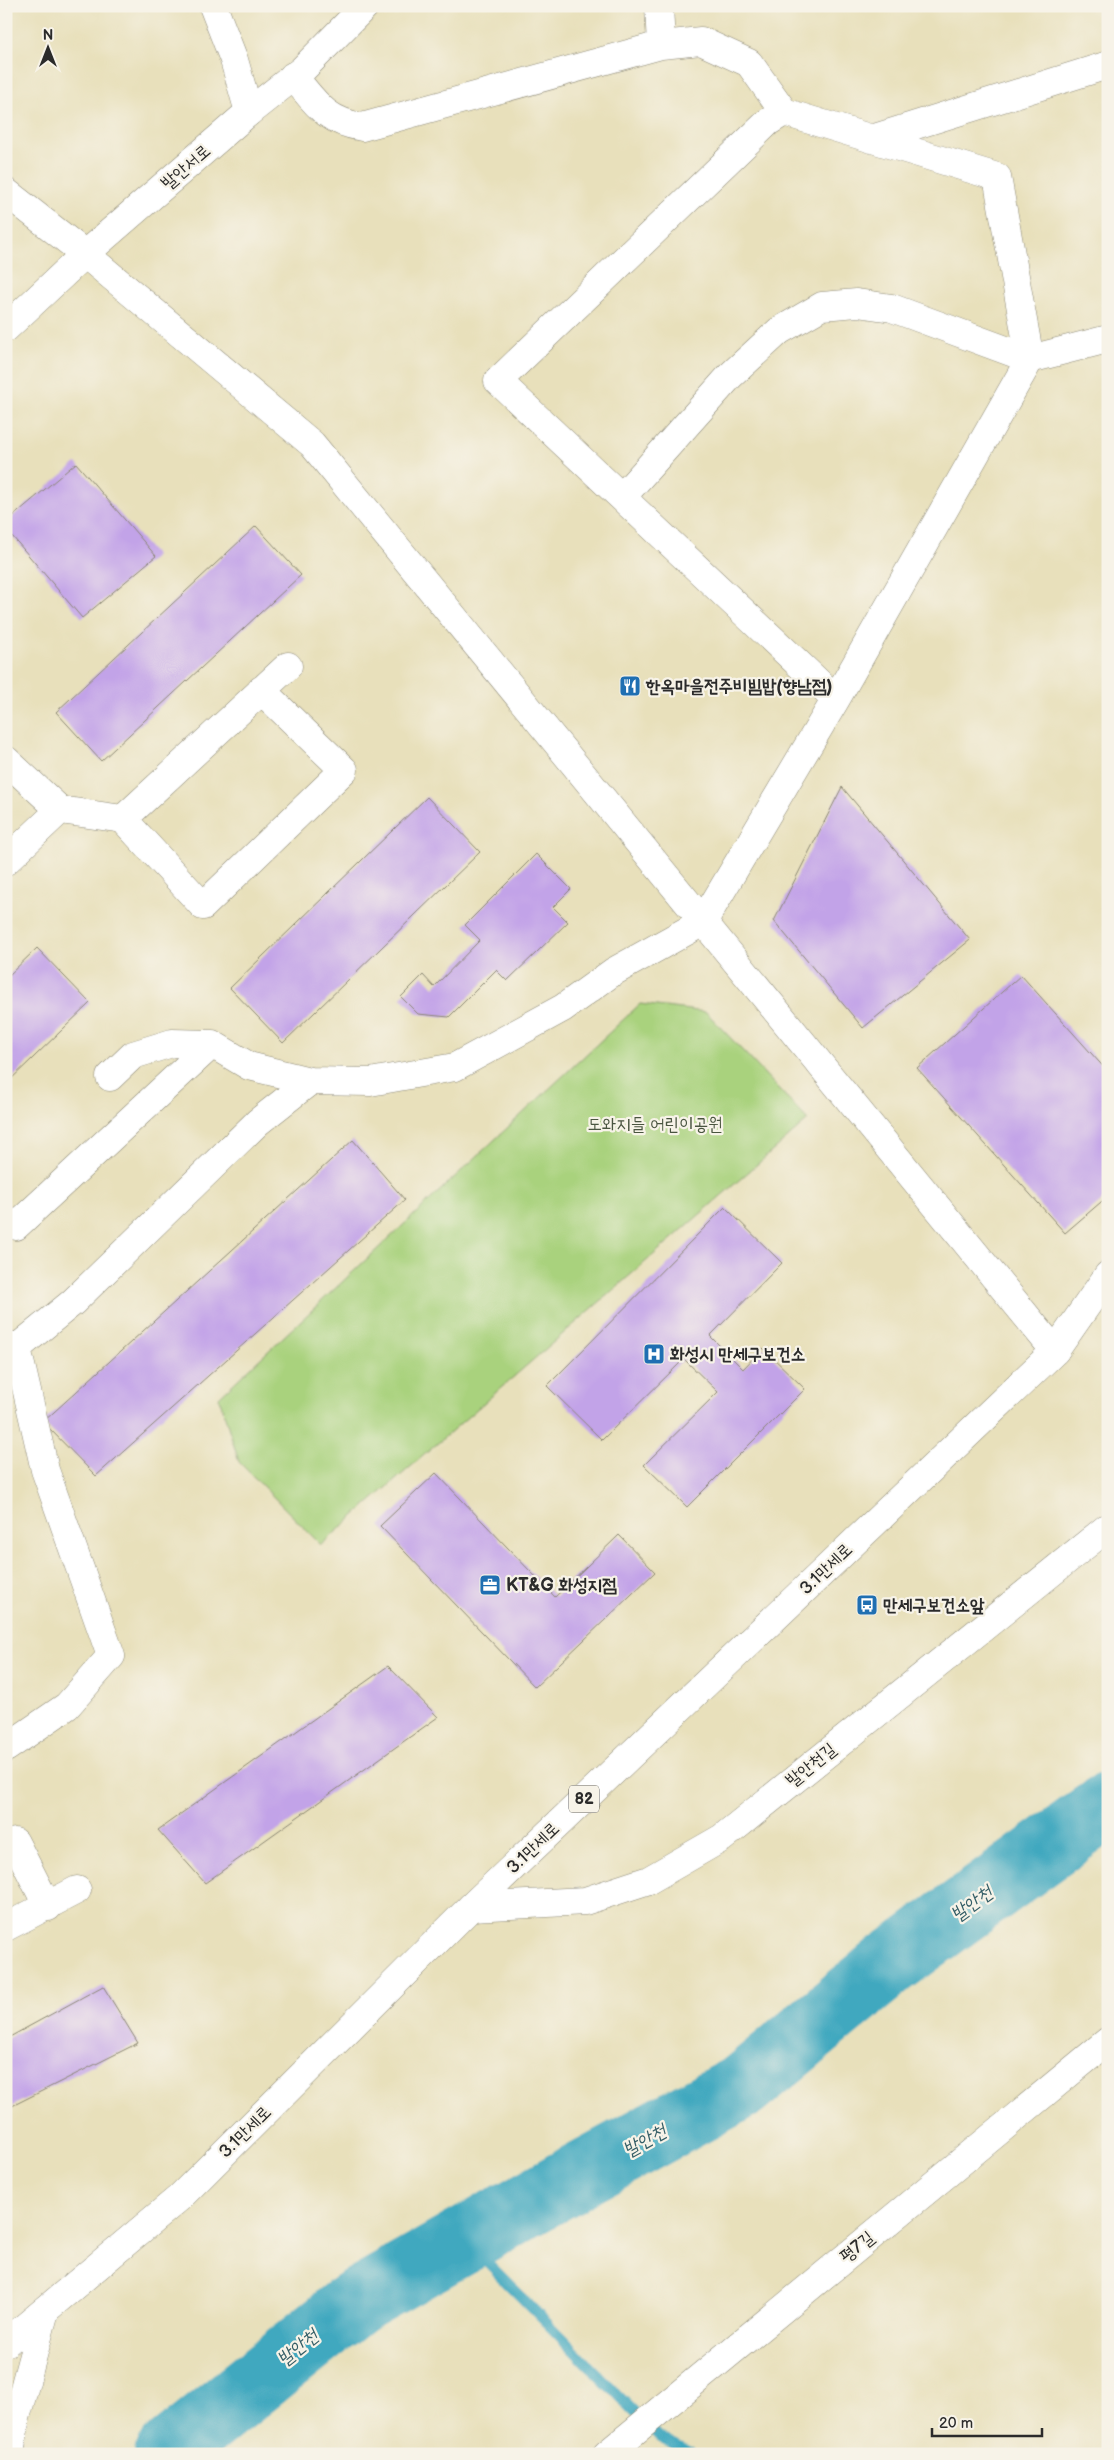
<svg xmlns="http://www.w3.org/2000/svg" width="1114" height="2460" font-family="'Balsamiq Sans','Poor Story',sans-serif">
  <style>
    .green { fill: #a9d27d; stroke: #6a7e54 }
    .lines { fill: none; stroke-linecap: round; stroke-linejoin: round }
    .stream { stroke: #3fa8bf; stroke-width: 11 }
    .river { stroke: #3fa8bf; stroke-width: 66 }
    .building { fill: #c2a3e8 }
    .minor-casing { stroke: #8a8673; stroke-width: 29 }
    .tertiary-casing { stroke: #8a8673; stroke-width: 29 }
    .primary-casing { stroke: #8a8673; stroke-width: 29 }
    .minor { stroke: #fff; stroke-width: 28 }
    .tertiary { stroke: #fff; stroke-width: 28 }
    .primary { stroke: #fff; stroke-width: 28 }
    .labels { text-anchor: middle; dominant-baseline: central; stroke-width: 4.5; stroke-linejoin: round; paint-order: stroke }
    .shield { fill: #f7f3e8; stroke: #686764; stroke-width: 1 }
    .shield-label { font-size: 16px; font-weight: bold; fill: #2b2b2b }
    .street-label { font-size: 18px; fill: #2b2b2b; stroke: #f7f3e8 }
    .poi-label { font-size: 18px; font-weight: bold; fill: #2b2b2b; stroke: #f7f3e8; text-anchor: start }
    .park-label { font-size: 18px; fill: #4a5540; stroke: #f7f3e8 }
    .water-label { font-size: 19px; font-style: italic; fill: #335d66; stroke: #f7f3e8 }
  </style>
  <rect width="100%" height="100%" fill="#f7f3e8"/>
  <filter id="ink" filterUnits="userSpaceOnUse"><feTurbulence type="fractalNoise" baseFrequency=".02" numOctaves="2"/><feDisplacementMap in="SourceGraphic" scale="10" xChannelSelector="R" yChannelSelector="G"/><feConvolveMatrix kernelMatrix="1 2 1 2 8 2 1 2 1" color-interpolation-filters="sRGB"/></filter>
  <filter id="wash" filterUnits="userSpaceOnUse"><feTurbulence type="fractalNoise" baseFrequency=".0096" numOctaves="4" result="noise"/><feDisplacementMap in="SourceGraphic" scale="20" xChannelSelector="R" yChannelSelector="G"/><feGaussianBlur stdDeviation="1.12" result="paint"/><feColorMatrix in="noise" values="0 0 0 0 0 0 0 0 0 0 0 0 0 0 0 0 0 1.4 0 .05"/><feComposite in="paint" operator="in"/></filter>
  <g filter="url(#wash)">
    <rect width="100%" height="100%" fill="#e8e0bb"/>
    <path class="green" d="M640,1004L706,1012L808,1120L321,1545L239,1462L219,1397Z"/>
    <g class="lines">
      <path class="stream" d="M465,2240L659,2437L692,2454"/>
      <path class="river" d="M167,2454L356,2302L576,2177L743,2086L891,1963L1108,1805"/>
    </g>
    <g id="blocks">
      <path class="building" d="M76,463L156,556L82,618L6,529V522Z
        M256,526L301,575L101,761L56,712Z
        M842,787L970,940L863,1028L774,921Z
        M427,797L480,852L283,1043L230,988Z
        M536,854L571,889L553,907L568,922L507,981L496,970L449,1017L418,1014L401,997L423,975L434,987L480,940L465,925Z
        M37,948L90,1003L6,1084V978Z
        M1021,975L1108,1072V1196L1065,1233L917,1068Z
        M353,1140L405,1200L96,1476L43,1422Z
        M725,1207L782,1263L710,1336L743,1369L763,1348L805,1389L687,1507L644,1465L718,1392L684,1359L602,1440L547,1386Z
        M436,1473L555,1597L619,1535L655,1572L535,1687L380,1526Z
        M388,1666L438,1717L205,1883L158,1830Z
        M103,1986L138,2043L14,2105L6,2111V2039Z"/>
    </g>
  </g>
  <g filter="url(#ink)">
    <use href="#blocks" fill-opacity="0" stroke="#8a8673" stroke-width="1"/>
    <g class="lines">
      <g class="minor-casing">
        <path id="minor" d="M213,6L234,60L249,112
          M661,45L701,41L749,63L784,112
          M293,76C316,103 325,121 362,127L661,45L659,6
          M871,139L1108,65
          M6,192L85,254L312,444L1055,1351
          M622,497L730,376L779,331L822,306L857,303L892,308L1030,359L1108,339
          M6,760L60,810L6,861
          M60,810L123,819L288,666
          M123,819L203,906L344,770L261,690
          M110,1077L133,1055L172,1043L212,1044L249,1066L310,1081
          M16,1226L212,1044
          M6,1344L17,1348L73,1302L258,1122L310,1081L370,1082L455,1067L563,1008L613,972L703,922L836,699L498,381L768,122L784,112L997,177L1030,359L836,699
          M6,1748L67,1706L111,1656L45,1470L17,1348
          M15,1842L48,1907
          M471,1907L585,1901L649,1880L722,1838L1108,1527
          M6,1927L77,1890
          M607,2454L1108,2041"/>
      </g>
      <g class="tertiary-casing">
        <path id="tertiary" d="M6,328L85,254L249,112L302,70L365,6
          M10,2454L16,2418L45,2311"/>
      </g>
      <g class="primary-casing">
        <path id="primary" d="M6,2343L179,2198L471,1907L1055,1351L1108,1275"/>
      </g>
      <use href="#minor" class="minor"/>
      <use href="#tertiary" class="tertiary"/>
      <use href="#primary" class="primary"/>
    </g>
  </g>
  <defs>
    <g id="restaurant-square" transform="scale(1.125)"><rect x="-9" y="-9" width="18" height="18" rx="4" fill="#1f6fb2" stroke="#f7f3e8"/><path d="M-5-6h1v4h1v-4h1v4h1v-4h1v5L-1.5 .5V6h-2V.5L-5-1ZM5-6V6H3V1.5H1.5Q1.5-4 5-6Z" fill="#fff"/></g>
    <g id="hospital-square" transform="scale(1.125)"><rect x="-9" y="-9" width="18" height="18" rx="4" fill="#1f6fb2" stroke="#f7f3e8"/><path d="M-5-5h3v3.5h4V-5h3V5h-3V1.5h-4V5h-3Z" fill="#fff"/></g>
    <g id="office-square" transform="scale(1.125)"><rect x="-9" y="-9" width="18" height="18" rx="4" fill="#1f6fb2" stroke="#f7f3e8"/><path d="M-6-3h4V-5.5h4V-3h4V5H-6ZM-1-4.5V-3h2v-1.5ZM-6 0V1H6V0Z" fill="#fff"/></g>
    <g id="bus-square" transform="scale(1.125)"><rect x="-9" y="-9" width="18" height="18" rx="4" fill="#1f6fb2" stroke="#f7f3e8"/><path d="M-5-6H5V4H4V6H2V4H-2V6H-4V4H-5ZM-3.5-4V0h7V-4ZM-3.5 1.2v1.5H-2V1.2ZM2 1.2v1.5H3.5V1.2Z" fill="#fff"/></g>
  </defs>
  <g fill-rule="evenodd">
    <use href="#restaurant-square" x="630" y="686"/>
    <use href="#hospital-square" x="654" y="1354"/>
    <use href="#office-square" x="490" y="1585"/>
    <use href="#bus-square" x="867" y="1605"/>
  </g>
  <g class="labels">
    <rect class="shield" x="569" y="1785.5" width="30" height="27" rx="4"/>
    <g class="shield-label">
      <text x="584" y="1799">82</text>
    </g>
    <g class="street-label">
      <text transform="translate(186 167) rotate(-41)">발안서로</text>
      <text transform="translate(826 1569) rotate(-44)">3.1만세로</text>
      <text transform="translate(811 1765) rotate(-39)">발안천길</text>
      <text transform="translate(533 1848) rotate(-44)">3.1만세로</text>
      <text transform="translate(245 2132) rotate(-45)">3.1만세로</text>
      <text transform="translate(857 2247) rotate(-39)">평7길</text>
    </g>
    <g class="poi-label">
      <text x="646" y="686">한옥마을전주비빔밥(향남점)</text>
      <text x="670" y="1354">화성시 만세구보건소</text>
      <text x="506" y="1585">KT&amp;G 화성지점</text>
      <text x="883" y="1605">만세구보건소앞</text>
    </g>
    <g class="park-label">
      <text x="655" y="1124">도와지들 어린이공원</text>
    </g>
    <g class="water-label">
      <text transform="translate(972 1904) rotate(-36)">발안천</text>
      <text transform="translate(645 2141) rotate(-29)">발안천</text>
      <text transform="translate(298 2348) rotate(-39)">발안천</text>
    </g>
  </g>
  <rect width="1114" height="2460" fill="none" stroke="#f7f3e8" stroke-width="25"/>
  <g transform="translate(48 48)" stroke="#f7f3e8" stroke-width="4" paint-order="stroke">
  <path d="M0-4L9 19L0 12L-9 19Z" fill="#2b2b2b"/>
  <text y="-8" font-size="14" font-weight="bold" text-anchor="middle" fill="#2b2b2b">N</text>
  </g>
  <path d="M932 2428v8h110v-8" fill="none" stroke="#2b2b2b" stroke-width="2.5"/>
  <text x="939" y="2428" font-size="15" fill="#2b2b2b" stroke="#f7f3e8" stroke-width="4" paint-order="stroke">20 m</text>
</svg>
